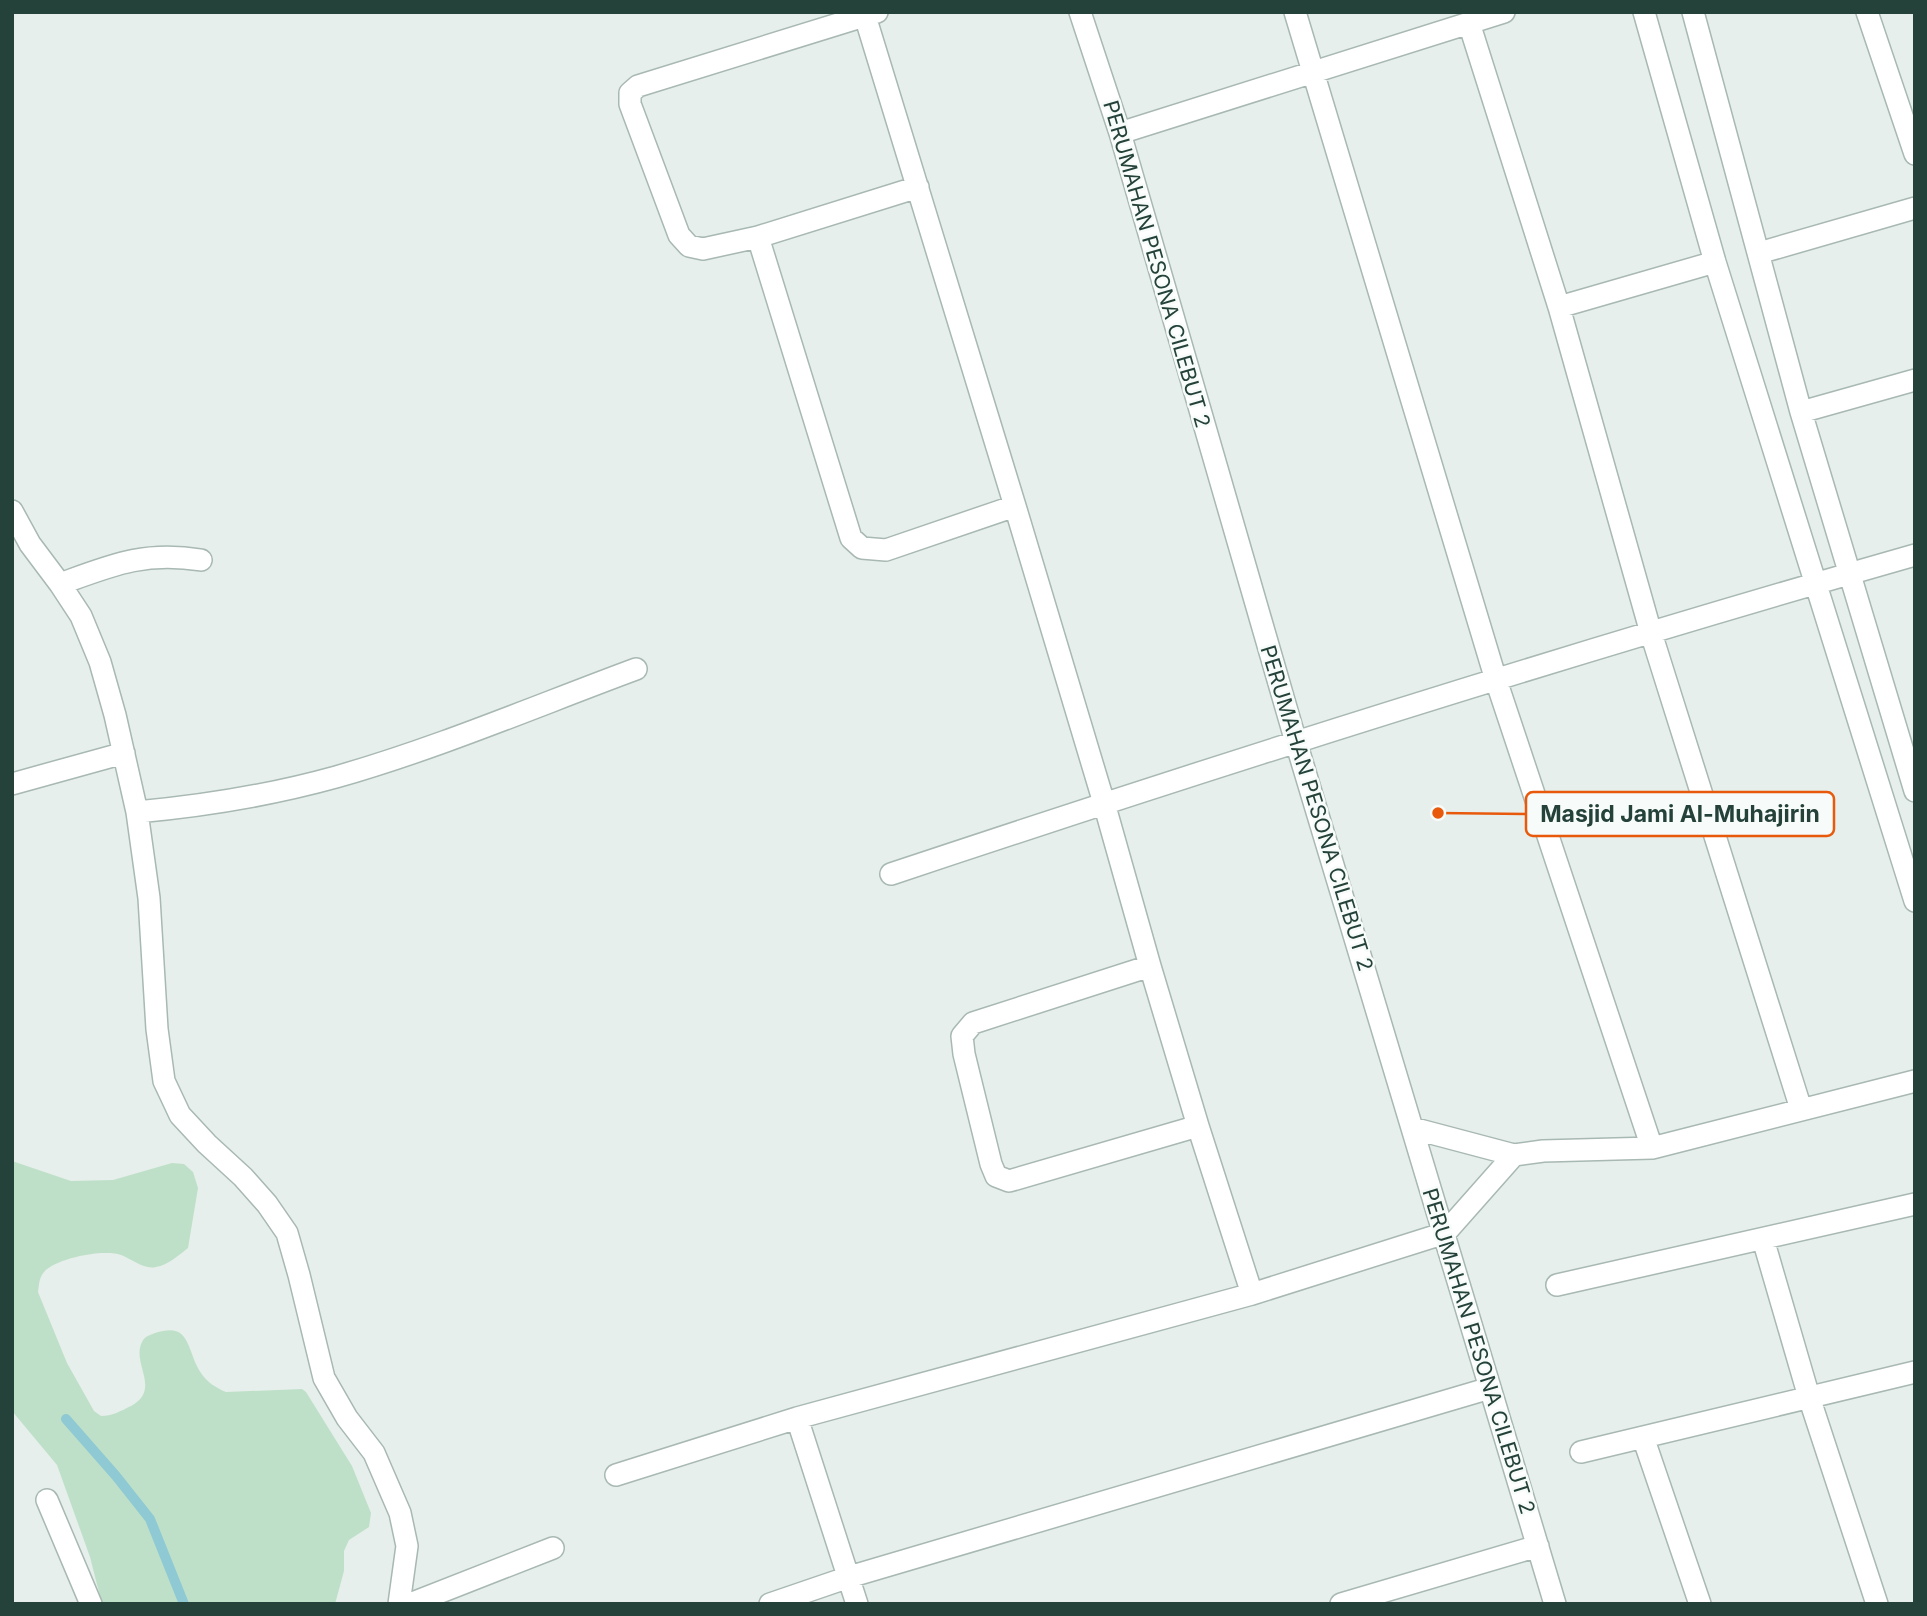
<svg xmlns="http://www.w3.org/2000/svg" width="1927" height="1616" font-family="Inter,sans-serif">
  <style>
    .green { fill: #bfe0c8 }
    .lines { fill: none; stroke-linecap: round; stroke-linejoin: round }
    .stream { stroke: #8ec9d4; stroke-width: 10 }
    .street-casing { stroke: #a8b8b2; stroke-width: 24 }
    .street { stroke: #fff; stroke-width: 21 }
    .labels { text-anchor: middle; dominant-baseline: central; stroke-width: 5; stroke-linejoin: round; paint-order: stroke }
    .street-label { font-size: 21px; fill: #24423a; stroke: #f7fbf9 }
    .leader { fill: none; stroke: #e8590c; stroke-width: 2.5 }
    .callout-dot { fill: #e8590c; stroke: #f7fbf9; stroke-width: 2.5 }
    .callout { fill: #f7fbf9; stroke: #e8590c; stroke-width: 2.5 }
    .callout-label { font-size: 23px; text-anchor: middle; font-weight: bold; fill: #24423a }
  </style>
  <rect width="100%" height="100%" fill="#e6efeb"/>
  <path class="green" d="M12,1161L71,1181L113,1180L172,1163L184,1164L193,1172L198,1188L188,1248C179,1255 168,1265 156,1267C144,1270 132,1259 121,1255C103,1249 57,1258 44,1272C39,1278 39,1285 38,1292L67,1363L94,1411L101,1416C112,1416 121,1411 131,1406C162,1389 131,1364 142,1342C145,1336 150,1335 155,1333C192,1321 186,1351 201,1373C207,1382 216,1388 226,1392L302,1389L306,1392L352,1466L371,1513L369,1527L349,1540L344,1551V1571L335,1604H102L90,1557L57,1465L12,1411Z"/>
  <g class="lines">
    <path class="stream" d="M66,1419L116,1476L150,1519L184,1604"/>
    <g class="street-casing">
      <path id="street" d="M877,12L638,86L630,93V104L679,235L689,246L703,249L758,237L918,187
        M1080,12L1120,133L1296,742L1555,1604
        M1295,12L1496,680L1652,1148
        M1644,12L1715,262L1915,901
        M1693,12L1801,412L1915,791
        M1867,12L1915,154
        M865,16L1015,506L1104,803L1150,966L1198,1126L1252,1294
        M1469,23L1559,307L1651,633L1801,1109
        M1120,133L1504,12
        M758,237L851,538L862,548L886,550L1015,506
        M1759,253L1915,208
        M1559,307L1715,262
        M1801,412L1915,380
        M12,511L30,544L60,584L81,616L100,662L115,715L137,812L149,898L157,1029L164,1081L180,1115L207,1144L243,1177L267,1204L287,1233L299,1275L324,1378L347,1418L374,1453L400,1513L407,1546L399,1604
        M60,584C112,565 144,551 201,560
        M12,784L124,753
        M137,812C203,806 271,795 336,777C438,748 536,706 636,669
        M891,874C1230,761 1571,653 1915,555
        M1150,966L973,1023L962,1036L964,1054L991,1164L996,1176L1009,1181L1198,1126
        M1412,1128L1514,1155L1543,1151L1652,1148L1915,1081
        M1763,1239L1809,1397L1877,1604
        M1557,1285L1915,1204
        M797,1418L1252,1294L1445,1233L1514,1155
        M1643,1437L1700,1604
        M1581,1452L1915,1372
        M616,1475L797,1418L857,1604
        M47,1500L91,1604
        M410,1604L553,1548
        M770,1604L849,1577L1490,1388
        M1341,1604L1538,1546"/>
    </g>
    <use href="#street" class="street"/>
  </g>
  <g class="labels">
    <g class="street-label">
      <text transform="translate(1157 264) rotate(74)">PERUMAHAN PESONA CILEBUT 2</text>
      <text transform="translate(1317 808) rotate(73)">PERUMAHAN PESONA CILEBUT 2</text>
      <text transform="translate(1479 1351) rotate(73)">PERUMAHAN PESONA CILEBUT 2</text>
    </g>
  </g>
  <path class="leader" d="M1438 813L1526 814"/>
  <circle class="callout-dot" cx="1438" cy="813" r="7"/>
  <rect class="callout" x="1526" y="792" width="308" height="44" rx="7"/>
  <g class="callout-label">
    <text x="1680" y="822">Masjid Jami Al-Muhajirin</text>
  </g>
  <rect width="1927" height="1616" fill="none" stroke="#24423a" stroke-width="28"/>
</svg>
